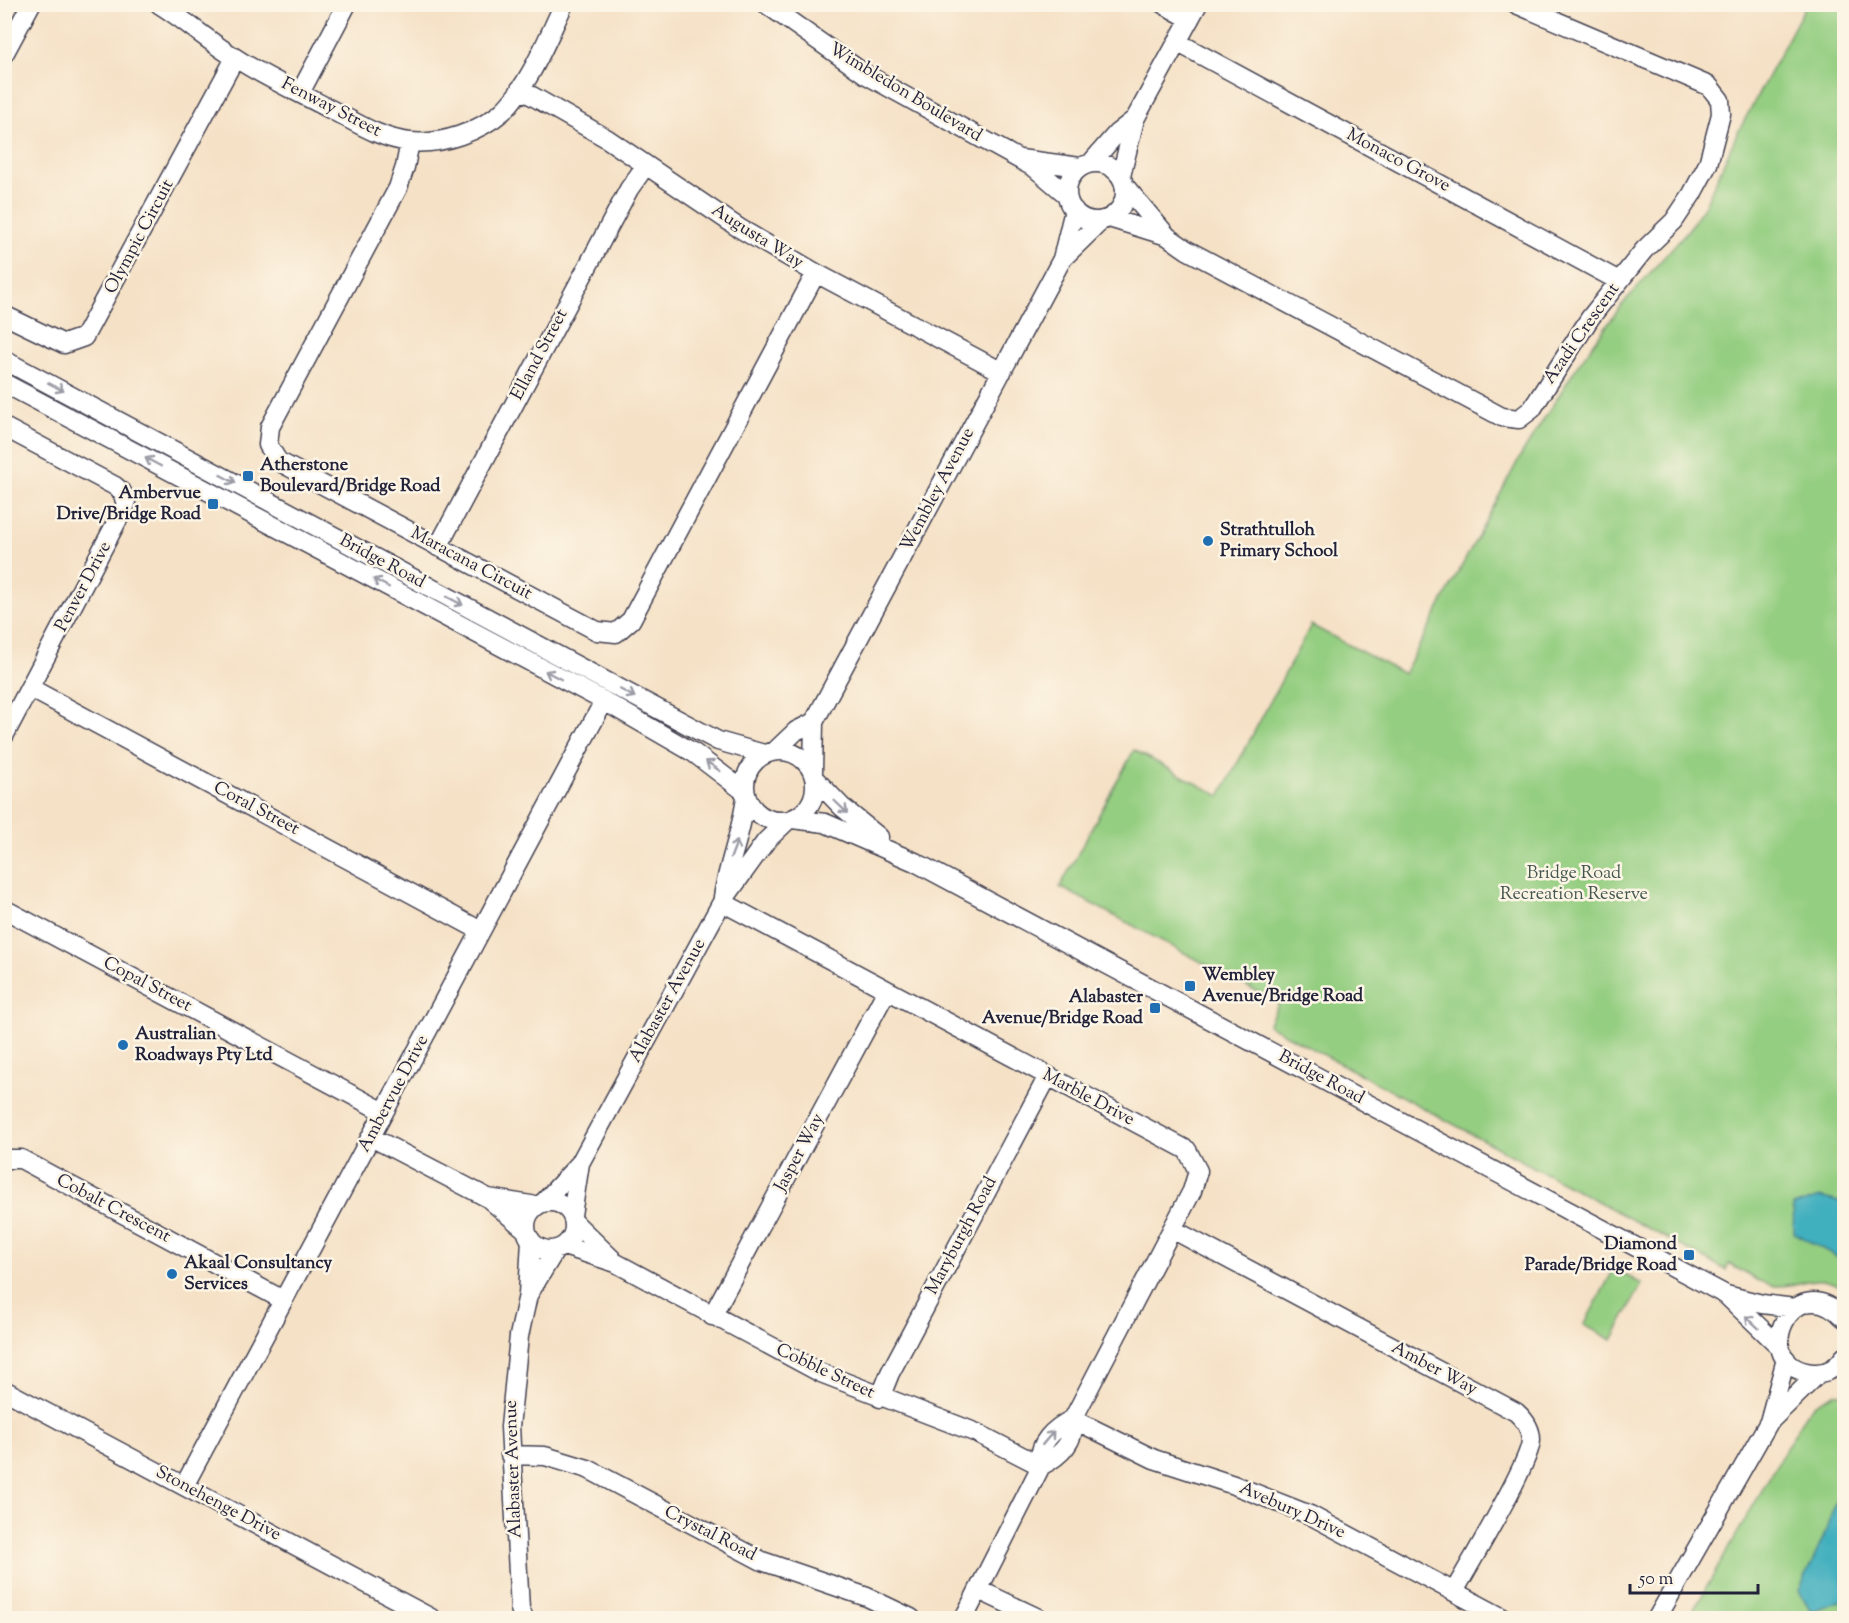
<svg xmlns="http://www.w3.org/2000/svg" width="1849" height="1623" font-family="'Sorts Mill Goudy',serif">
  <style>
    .green { fill: #94ce81; stroke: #5b785e; stroke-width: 1.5 }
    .water { fill: #41afbe; stroke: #32687c; stroke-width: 1.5 }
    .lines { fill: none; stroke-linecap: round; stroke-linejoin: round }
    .minor-casing { stroke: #423f50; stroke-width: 21 }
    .minor { stroke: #fff; stroke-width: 18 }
    .oneway { stroke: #9c9ca7 }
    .poi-dot { fill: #1f6fb2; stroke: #fcf5e5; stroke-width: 2 }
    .labels { text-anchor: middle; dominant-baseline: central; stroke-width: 5; stroke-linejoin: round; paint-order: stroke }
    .street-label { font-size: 18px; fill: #22223b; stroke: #fcf5e5 }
    .poi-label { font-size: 18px; font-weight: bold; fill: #22223b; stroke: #fcf5e5; text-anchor: start }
    .park-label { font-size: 18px; fill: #445650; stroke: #fcf5e5 }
  </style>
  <rect width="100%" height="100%" fill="#fcf5e5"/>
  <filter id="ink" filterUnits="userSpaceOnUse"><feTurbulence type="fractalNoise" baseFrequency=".0167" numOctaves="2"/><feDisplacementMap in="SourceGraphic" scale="12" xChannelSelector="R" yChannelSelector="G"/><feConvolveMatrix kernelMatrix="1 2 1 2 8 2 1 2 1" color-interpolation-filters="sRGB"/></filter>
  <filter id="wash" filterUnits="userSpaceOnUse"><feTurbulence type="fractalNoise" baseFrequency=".008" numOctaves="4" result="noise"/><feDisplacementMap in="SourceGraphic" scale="24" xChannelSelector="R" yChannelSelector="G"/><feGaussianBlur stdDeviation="1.35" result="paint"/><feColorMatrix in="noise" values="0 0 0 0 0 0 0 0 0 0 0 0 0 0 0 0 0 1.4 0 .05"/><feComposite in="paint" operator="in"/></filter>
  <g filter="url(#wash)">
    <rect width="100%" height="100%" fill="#f5e1c6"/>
    <path class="green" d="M1806,5H1844V1288C1814,1270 1804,1287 1776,1286C1760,1284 1744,1272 1729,1264L1726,1270L1268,1025L1279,1003L1060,887L1134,750L1220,796L1311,625L1404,674L1520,457L1578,365L1621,306L1688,230L1705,205L1736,136Z
      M1614,1269L1642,1284L1612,1340L1584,1325Z
      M1836,1393L1844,1394V1618H1689L1805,1415L1815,1404Z"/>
    <path class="water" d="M1819,1197L1844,1203V1261L1794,1233L1793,1206Z
      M1844,1476V1597L1840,1601L1811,1611L1799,1591L1824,1536Z"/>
  </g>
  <g filter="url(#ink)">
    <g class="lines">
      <g class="minor-casing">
        <path id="minor" d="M159,4C185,20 208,41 234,57C264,77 298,92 330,109C355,122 381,139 410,142C442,145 479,132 503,111C529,86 548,37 564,4
          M766,4L865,74L1035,168L1067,195
          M1163,4L1190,19
          M1177,42L1619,281
          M4,54L31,4
          M520,89L606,138L739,228L816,273L1002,372
          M300,93L347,4
          M410,142L405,167L398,188L270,427L268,445L278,461L597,631L616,633L631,620L816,273
          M1020,159L1080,167
          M1067 192a29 29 0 1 1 58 0a29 29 0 1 1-58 0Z
          M1091,163L1117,133L1135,119
          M1121,176L1135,119L1198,4
          M1124,185L1167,236L1187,250L1502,417L1519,419L1532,409L1590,318L1644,250L1674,221L1692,194L1708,164L1721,114L1720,100L1709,86L1516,4
          M1109,218L1167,236
          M1062,259L1074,210
          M4,315L64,344L84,337L235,58
          M4,360L718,741L764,754
          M4,383L604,701L694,753L745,792
          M4,427L115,486L122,492L126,504L4,736
          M438,547L629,189L646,165
          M30,688L481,931
          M745 786a35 35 0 1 1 70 0a35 35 0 1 1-70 0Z
          M775,751L796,731L814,722
          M813,772L814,722L1062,259L1102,220
          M814,778L842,807L879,837
          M792,819L825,823L915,862L1726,1295L1762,1304L1795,1308
          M723,897C728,863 742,832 746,797
          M722,902L1187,1150L1198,1171L1192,1191L1073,1419C1076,1442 1060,1456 1041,1466L964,1618
          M4,909L384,1112
          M371,1137L488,1198L526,1230
          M4,1159H21L283,1300
          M488,1198L537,1206
          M526 1226a24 24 0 1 1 48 0a24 24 0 1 1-48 0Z
          M543,1203L580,1163L722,902L766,841L787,821
          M572,1215L580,1163
          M574,1222L612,1259
          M1172,1229L1516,1412C1524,1419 1531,1428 1531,1440C1531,1462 1468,1566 1454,1592
          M564,1246L616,1263L821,1373L977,1433L1041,1466
          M528,1295L556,1249
          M1726,1295L1780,1347
          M712,1316L887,990
          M1844,1318C1792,1263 1746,1367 1813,1373C1826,1374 1837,1368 1844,1357
          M4,1390L431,1618
          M880,1398L890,1373L1048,1076
          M1073,1419L1154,1459L1234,1485L1310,1515L1503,1618
          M1769,1422L1818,1374
          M510,1455L545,1456L588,1469L762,1561L867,1597L911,1618
          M1041,1466C1036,1444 1054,1428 1073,1419
          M184,1486L604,701
          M979,1590L1038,1618
          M524,1618L520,1609L510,1427L519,1336L528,1295L531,1240
          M1657,1618L1769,1422L1786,1359"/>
      </g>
      <use href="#minor" class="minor"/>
    </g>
    <defs><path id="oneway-shaft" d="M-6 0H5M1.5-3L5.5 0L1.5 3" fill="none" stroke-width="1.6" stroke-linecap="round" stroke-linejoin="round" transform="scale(1.5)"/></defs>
    <g class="oneway">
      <use href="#oneway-shaft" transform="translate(56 387) rotate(28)"/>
      <use href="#oneway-shaft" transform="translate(153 462) rotate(-152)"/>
      <use href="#oneway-shaft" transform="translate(228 479) rotate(28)"/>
      <use href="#oneway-shaft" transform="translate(381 583) rotate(-152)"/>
      <use href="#oneway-shaft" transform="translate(455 601) rotate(28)"/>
      <use href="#oneway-shaft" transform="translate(553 675) rotate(-152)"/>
      <use href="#oneway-shaft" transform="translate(627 693) rotate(28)"/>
      <use href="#oneway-shaft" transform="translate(713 766) rotate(-145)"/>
      <use href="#oneway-shaft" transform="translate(841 807) rotate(44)"/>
      <use href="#oneway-shaft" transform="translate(734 849) rotate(-69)"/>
      <use href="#oneway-shaft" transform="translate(1752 1322) rotate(-137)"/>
      <use href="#oneway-shaft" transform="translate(1048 1438) rotate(-50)"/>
    </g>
  </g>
  <g class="poi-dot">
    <rect x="242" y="470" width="12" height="12" rx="3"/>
    <rect x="207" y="498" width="12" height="12" rx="3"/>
    <circle cx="1208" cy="541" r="6"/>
    <rect x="1184" y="980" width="12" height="12" rx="3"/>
    <rect x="1149" y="1002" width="12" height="12" rx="3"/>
    <circle cx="123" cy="1045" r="6"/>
    <rect x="1683" y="1249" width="12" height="12" rx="3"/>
    <circle cx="172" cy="1274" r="6"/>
  </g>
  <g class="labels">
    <g class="street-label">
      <text transform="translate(905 93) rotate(31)">Wimbledon Boulevard</text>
      <text transform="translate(331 108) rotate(27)">Fenway Street</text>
      <text transform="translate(1398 161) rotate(28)">Monaco Grove</text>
      <text transform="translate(140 237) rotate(-62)">Olympic Circuit</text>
      <text transform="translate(757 237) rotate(32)">Augusta Way</text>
      <text transform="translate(1582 334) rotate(-55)">Azadi Crescent</text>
      <text transform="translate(540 355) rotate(-62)">Elland Street</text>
      <text transform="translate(938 490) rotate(-62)">Wembley Avenue</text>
      <text transform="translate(382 562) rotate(28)">Bridge Road</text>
      <text transform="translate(471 564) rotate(28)">Maracana Circuit</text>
      <text transform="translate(84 587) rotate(-62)">Penver Drive</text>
      <text transform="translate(256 809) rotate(28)">Coral Street</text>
      <text transform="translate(147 985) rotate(28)">Copal Street</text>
      <text transform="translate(668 1001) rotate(-61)">Alabaster Avenue</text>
      <text transform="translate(1321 1078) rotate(28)">Bridge Road</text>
      <text transform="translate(394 1094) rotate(-62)">Ambervue Drive</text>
      <text transform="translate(1088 1098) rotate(28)">Marble Drive</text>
      <text transform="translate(800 1153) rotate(-62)">Jasper Way</text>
      <text transform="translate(113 1209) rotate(28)">Cobalt Crescent</text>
      <text transform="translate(962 1236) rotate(-62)">Maryburgh Road</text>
      <text transform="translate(1434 1369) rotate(28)">Amber Way</text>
      <text transform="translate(825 1372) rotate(25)">Cobble Street</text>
      <text transform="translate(514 1469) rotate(-92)">Alabaster Avenue</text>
      <text transform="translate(218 1504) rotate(28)">Stonehenge Drive</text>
      <text transform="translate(1292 1511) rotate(24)">Avebury Drive</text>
      <text transform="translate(710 1534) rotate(27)">Crystal Road</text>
    </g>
    <g class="poi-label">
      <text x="260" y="466">Atherstone<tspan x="260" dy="21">Boulevard/Bridge Road</tspan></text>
      <text x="201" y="494" text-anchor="end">Ambervue<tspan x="201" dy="21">Drive/Bridge Road</tspan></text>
      <text x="1220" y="531">Strathtulloh<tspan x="1220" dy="21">Primary School</tspan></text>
      <text x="1202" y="976">Wembley<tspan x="1202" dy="21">Avenue/Bridge Road</tspan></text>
      <text x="1143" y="998" text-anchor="end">Alabaster<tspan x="1143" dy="21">Avenue/Bridge Road</tspan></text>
      <text x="135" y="1035">Australian<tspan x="135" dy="21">Roadways Pty Ltd</tspan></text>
      <text x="1677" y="1245" text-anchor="end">Diamond<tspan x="1677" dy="21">Parade/Bridge Road</tspan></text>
      <text x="184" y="1264">Akaal Consultancy<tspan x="184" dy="21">Services</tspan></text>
    </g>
    <g class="park-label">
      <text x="1574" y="874">Bridge Road<tspan x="1574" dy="21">Recreation Reserve</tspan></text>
    </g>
  </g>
  <rect width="1849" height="1623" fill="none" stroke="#fcf5e5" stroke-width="24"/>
  <path d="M1630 1584v9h128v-9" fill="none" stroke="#22223b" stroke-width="3"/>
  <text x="1639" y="1584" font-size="18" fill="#22223b" stroke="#fcf5e5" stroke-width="4.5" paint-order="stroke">50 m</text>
</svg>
